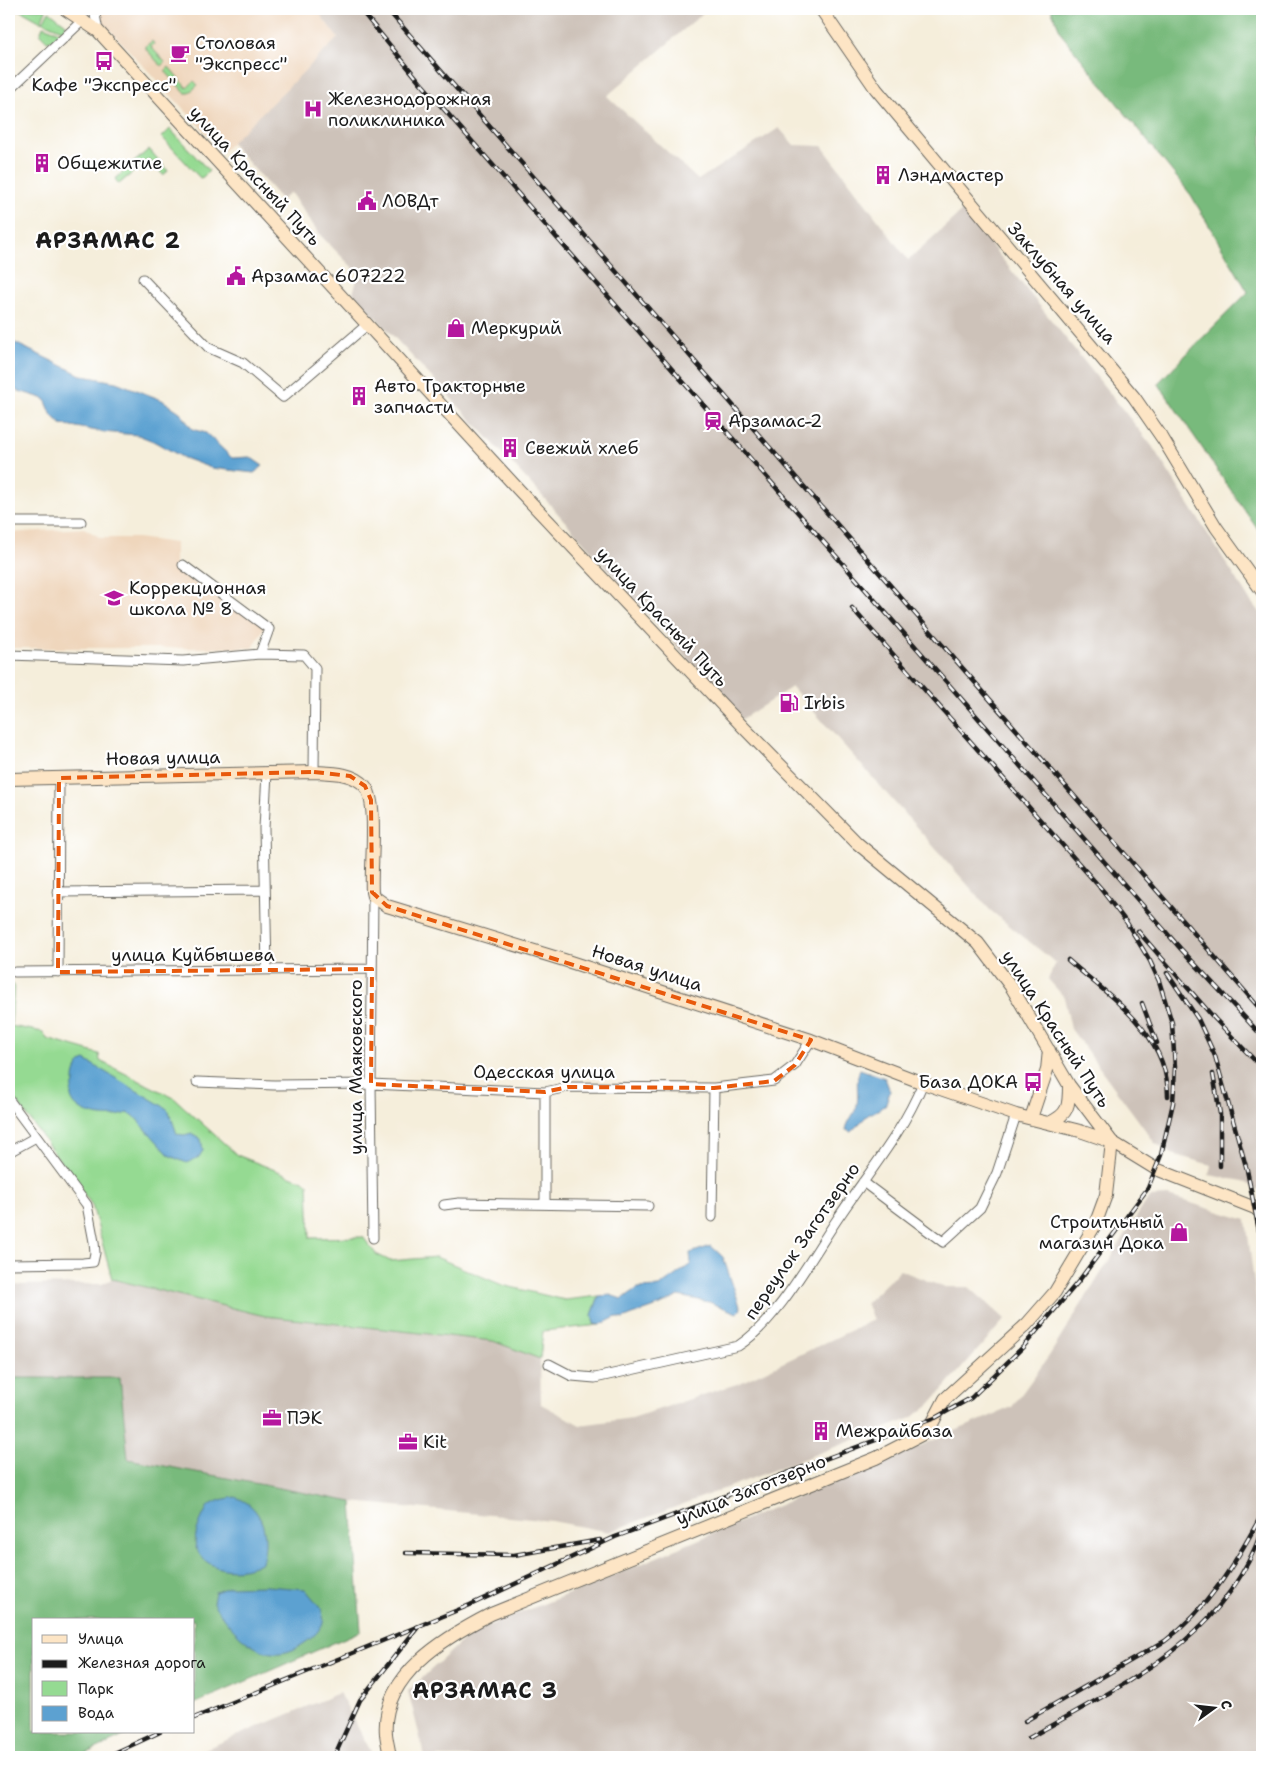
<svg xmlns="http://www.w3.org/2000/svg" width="1271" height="1766" font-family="'Shantell Sans',sans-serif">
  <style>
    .built { fill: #efd6bc }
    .industrial { fill: #cdc2b9 }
    .green { fill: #95da92; stroke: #587b57 }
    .forest { fill: #78ba7c; stroke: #4a6b4c }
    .water { fill: #5ca1d1; stroke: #3c5e76 }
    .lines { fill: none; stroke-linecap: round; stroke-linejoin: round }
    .street-casing { stroke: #68665f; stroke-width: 11 }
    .secondary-casing { stroke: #68665f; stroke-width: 14 }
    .street { stroke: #fff; stroke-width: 9 }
    .secondary { stroke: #fde5c5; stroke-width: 12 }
    .rail-casing { stroke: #1c1c1c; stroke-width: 4.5 }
    .rail { stroke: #fff; stroke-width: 2.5; stroke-dasharray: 8; stroke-linecap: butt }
    .marked { fill: none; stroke: #e8590c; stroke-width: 4; stroke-dasharray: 10 6; stroke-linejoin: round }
    .labels { text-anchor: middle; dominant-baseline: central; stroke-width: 4.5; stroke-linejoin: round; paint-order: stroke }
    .poi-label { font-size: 18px; fill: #1c1c1c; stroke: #fff; text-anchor: start }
    .street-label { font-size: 18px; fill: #1c1c1c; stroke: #fff }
    .district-label { font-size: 22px; font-weight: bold; letter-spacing: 1px; fill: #1c1c1c; stroke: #fff }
  </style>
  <rect width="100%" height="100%" fill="#fff"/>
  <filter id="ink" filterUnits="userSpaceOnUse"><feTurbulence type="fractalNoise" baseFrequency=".02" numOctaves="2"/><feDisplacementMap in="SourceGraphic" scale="10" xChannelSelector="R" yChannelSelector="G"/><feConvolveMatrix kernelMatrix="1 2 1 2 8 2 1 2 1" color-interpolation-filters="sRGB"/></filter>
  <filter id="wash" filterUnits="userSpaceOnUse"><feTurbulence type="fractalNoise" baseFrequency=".0096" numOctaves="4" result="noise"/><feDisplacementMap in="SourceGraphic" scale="20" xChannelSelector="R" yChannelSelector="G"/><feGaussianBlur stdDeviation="1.12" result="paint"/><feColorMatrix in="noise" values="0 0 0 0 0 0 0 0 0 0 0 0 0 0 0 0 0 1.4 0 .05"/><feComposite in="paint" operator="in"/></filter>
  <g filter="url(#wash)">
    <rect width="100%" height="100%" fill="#f5eedb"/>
    <path class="built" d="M90,9H316L338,38L315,61L361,111L282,200L232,143L223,151Z
      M84,528L101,538H137L175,543V570L265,626L253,648H9V533Z"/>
    <path class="industrial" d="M316,9H700L703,13L607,96L698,180L779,128L794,145L822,146L908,260L963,210L1152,446L1249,599L1262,616V1192L1243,1181L1209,1175L1211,1165L1172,1154L1155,1143L1071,1029L1064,997L1048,979L1056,963L990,910L792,687L742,719L544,498L353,293L359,274L321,236L290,192L282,200L231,143L338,38Z
      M1168,1196L1246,1220L1262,1342V1757H425L408,1691L472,1632L586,1587L1012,1407L1049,1356L1149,1197Z
      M900,1270L943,1287H969L1005,1319L930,1404L912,1418L609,1532L552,1521L352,1502L128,1459L120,1378H9V1285L102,1284L112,1279L265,1316L493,1341L540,1359L541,1404L580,1425L632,1418L740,1383L873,1320L866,1303Z
      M339,1693L374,1757H186Z"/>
    <path class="green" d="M18,9H45L46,10L41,22Z
      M49,11L66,24L64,31L43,22Z
      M43,26L62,33L54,40L47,41L40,34Z
      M152,41L154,44L151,47L165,62L161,66L146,49V46Z
      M169,67L187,88L194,81L198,85L189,93H185L165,71Z
      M170,129L209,171L203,177L200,178L162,137Z
      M149,149L168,171L163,175L149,159L119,184L115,179Z
      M9,984L14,985L11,1026L43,1032L47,1039L99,1054L100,1061L174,1098L237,1155L308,1183L310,1238L363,1237L376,1254L390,1261L436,1257L502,1285L565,1300L599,1296L592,1315L594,1324L600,1325L543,1331L540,1359L493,1341L265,1316L112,1279L92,1205L9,1091Z"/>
    <path class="forest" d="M1051,9H1262V536L1158,383L1248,292L1191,195L1062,35Z
      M9,1378H120L128,1459L352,1502L361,1631L194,1704V1620H34V1732H132L78,1757H9Z"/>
    <path class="water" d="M9,340L83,376L116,382L162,400L180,412L192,429L206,433L232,458L250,457L263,466L254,473L211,468L184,458L153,441L138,435L102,432L61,424L52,416L45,399L9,388Z
      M85,1060L166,1108L169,1111L177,1134L184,1135L192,1133L201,1139L203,1150L199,1157L187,1163L170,1156L133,1115L127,1113C113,1120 76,1117 71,1097C70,1092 73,1087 74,1082C74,1072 76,1065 85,1060Z
      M860,1069L885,1078L890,1091L885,1106L868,1115L851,1132L846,1130C847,1121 855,1114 857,1105C859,1092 855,1081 860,1069Z
      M711,1246L723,1257L741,1309L737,1313L709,1302L678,1296C661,1307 641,1311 623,1319L616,1317L600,1325L594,1324L592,1315L599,1296L610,1295L622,1299L638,1288L659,1287L691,1264L690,1253Z
      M235,1497C263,1506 270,1536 262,1562C243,1574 209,1574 197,1550C191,1537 202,1517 208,1506L220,1500Z
      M266,1586L305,1589L321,1608L324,1621C319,1633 311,1639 300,1646C263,1669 232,1632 213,1603L215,1592L229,1587Z"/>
  </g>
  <g filter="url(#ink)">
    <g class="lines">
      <g class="street-casing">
        <path id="street" d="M94,9L98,31
          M9,90L84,19
          M143,279L209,348L243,363L283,397L368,324
          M9,522H81
          M183,565L269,629L260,654
          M9,655L183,661L260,654L304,655L315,668L314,772
          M58,892L265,890
          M373,896L371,1084L373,1238
          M267,970L264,828L267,773
          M15,972L372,969
          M58,972L59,778
          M197,1082L274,1085L371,1084L545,1092L568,1087L714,1088L774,1081L795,1065L811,1040
          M9,1100L87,1205L94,1242L95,1253L93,1262L83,1263L9,1264
          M9,1152L36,1137
          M863,1182L943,1242L980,1208L997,1173L1016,1115
          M545,1203V1092
          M444,1205L459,1203L648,1206
          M712,1217L714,1088
          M549,1364L572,1376L595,1378L738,1346C778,1320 811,1258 838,1218C868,1173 902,1134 923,1083"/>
      </g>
      <g class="secondary-casing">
        <path id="secondary" d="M65,9L98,31L518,489L744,728L857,843L978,943L1012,988L1069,1085L1112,1142L1156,1169L1255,1208L1262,1214
          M821,9L876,89L1134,397L1163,439L1216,527L1262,591
          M9,779L314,772C330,773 353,772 365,786C379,802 370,868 372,892L373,896L387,906L564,960L811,1040L923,1083L1016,1115L1080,1131L1112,1142L1106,1195L1095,1225L1055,1292L1027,1324L945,1399L933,1422L923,1434L876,1458L491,1614C446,1637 381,1675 386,1734C387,1742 389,1750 390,1757
          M1031,1118L1047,1070L1049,1050
          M1049,1123C1069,1114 1069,1106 1069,1085"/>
      </g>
      <use href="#street" class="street"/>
      <use href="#secondary" class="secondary"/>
      <g class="rail-casing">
        <path id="rail" d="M360,9L420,82L1180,948L1262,1036
          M387,9L1262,1011
          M852,608L1105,893
          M1138,931L1215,1019L1262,1068
          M1068,960C1110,997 1168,1033 1168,1096
          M1167,973L1198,1019L1215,1056L1247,1170L1262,1246
          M1142,1003L1157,1043
          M1213,1074L1220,1114V1166
          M406,1553L514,1555L600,1540
          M194,1718L470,1605L615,1537L935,1418L971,1398L1023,1347L1078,1282L1148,1188L1161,1155L1173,1103L1175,1067L1172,1023L1159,981L1150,961L1127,923L1100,888
          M1025,1721L1165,1641C1209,1608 1236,1562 1262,1514
          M1029,1738C1124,1683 1223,1642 1262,1530
          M106,1757L160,1732
          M334,1757L360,1700L418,1627"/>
      </g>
      <use href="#rail" class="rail"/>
    </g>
  </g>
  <path class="marked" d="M314,772L350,776L365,786L371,800L372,892L387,906L811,1040L795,1065L774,1081L714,1088L568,1087L545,1092L371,1084L372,969L58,972L59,778Z"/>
  <defs>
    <g id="cafe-bare" transform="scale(1.5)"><path d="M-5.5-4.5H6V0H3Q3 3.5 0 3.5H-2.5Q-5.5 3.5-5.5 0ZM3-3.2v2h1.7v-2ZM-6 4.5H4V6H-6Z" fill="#b5179e" stroke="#fff" stroke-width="2.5" paint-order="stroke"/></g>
    <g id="bus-bare" transform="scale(1.5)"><path d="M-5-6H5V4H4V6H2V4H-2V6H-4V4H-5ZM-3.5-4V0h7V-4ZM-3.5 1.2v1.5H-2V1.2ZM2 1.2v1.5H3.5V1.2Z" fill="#b5179e" stroke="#fff" stroke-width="2.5" paint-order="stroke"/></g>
    <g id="hospital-bare" transform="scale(1.5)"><path d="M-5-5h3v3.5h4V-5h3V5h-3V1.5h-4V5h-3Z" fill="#b5179e" stroke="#fff" stroke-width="2.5" paint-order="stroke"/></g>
    <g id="building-bare" transform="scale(1.5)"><path d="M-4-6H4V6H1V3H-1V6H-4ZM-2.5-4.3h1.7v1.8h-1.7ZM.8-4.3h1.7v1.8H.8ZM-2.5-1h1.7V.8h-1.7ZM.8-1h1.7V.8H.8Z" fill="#b5179e" stroke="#fff" stroke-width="2.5" paint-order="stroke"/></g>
    <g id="civic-bare" transform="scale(1.5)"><path d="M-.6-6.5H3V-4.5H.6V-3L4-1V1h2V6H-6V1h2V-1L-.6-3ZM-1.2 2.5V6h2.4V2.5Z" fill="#b5179e" stroke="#fff" stroke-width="2.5" paint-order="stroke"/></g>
    <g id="shop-bare" transform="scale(1.5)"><path d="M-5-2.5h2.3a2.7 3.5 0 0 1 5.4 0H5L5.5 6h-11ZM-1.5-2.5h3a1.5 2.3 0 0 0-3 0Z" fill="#b5179e" stroke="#fff" stroke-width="2.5" paint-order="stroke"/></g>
    <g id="station-bare" transform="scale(1.5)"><path d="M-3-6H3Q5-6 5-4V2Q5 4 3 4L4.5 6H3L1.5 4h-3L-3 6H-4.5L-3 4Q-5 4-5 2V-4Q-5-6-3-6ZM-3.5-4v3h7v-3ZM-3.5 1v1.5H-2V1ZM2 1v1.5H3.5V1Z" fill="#b5179e" stroke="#fff" stroke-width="2.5" paint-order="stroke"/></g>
    <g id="school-bare" transform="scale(1.5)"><path d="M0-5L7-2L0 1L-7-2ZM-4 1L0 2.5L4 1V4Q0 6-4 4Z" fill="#b5179e" stroke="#fff" stroke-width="2.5" paint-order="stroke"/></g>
    <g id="fuel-bare" transform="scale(1.5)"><path d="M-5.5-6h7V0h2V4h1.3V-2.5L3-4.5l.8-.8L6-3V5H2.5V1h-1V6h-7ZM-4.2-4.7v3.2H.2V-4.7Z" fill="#b5179e" stroke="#fff" stroke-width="2.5" paint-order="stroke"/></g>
    <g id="office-bare" transform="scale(1.5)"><path d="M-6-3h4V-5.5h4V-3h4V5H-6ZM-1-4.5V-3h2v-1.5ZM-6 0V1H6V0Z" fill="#b5179e" stroke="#fff" stroke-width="2.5" paint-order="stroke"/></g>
  </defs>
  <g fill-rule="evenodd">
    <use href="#cafe-bare" x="180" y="53"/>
    <use href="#bus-bare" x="104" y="61"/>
    <use href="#hospital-bare" x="313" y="109"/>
    <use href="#building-bare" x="42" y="163"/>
    <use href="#building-bare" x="883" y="175"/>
    <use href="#civic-bare" x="367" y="201"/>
    <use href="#civic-bare" x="236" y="276"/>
    <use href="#shop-bare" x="456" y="328"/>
    <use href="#building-bare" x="359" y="396"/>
    <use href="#station-bare" x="713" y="421"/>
    <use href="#building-bare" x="510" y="448"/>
    <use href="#school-bare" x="114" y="598"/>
    <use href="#fuel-bare" x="789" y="703"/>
    <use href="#bus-bare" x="1033" y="1082"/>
    <use href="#shop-bare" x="1179" y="1232"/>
    <use href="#office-bare" x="272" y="1418"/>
    <use href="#building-bare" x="821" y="1431"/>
    <use href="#office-bare" x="408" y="1442"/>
  </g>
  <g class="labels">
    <g class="poi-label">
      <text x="195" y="43">Столовая<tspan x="195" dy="21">"Экспресс"</tspan></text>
      <text x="104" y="85" text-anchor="middle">Кафе "Экспресс"</text>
      <text x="328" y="99">Железнодорожная<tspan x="328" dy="21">поликлиника</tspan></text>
      <text x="57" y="163">Общежитие</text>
      <text x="898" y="175">Лэндмастер</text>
      <text x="382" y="201">ЛОВДт</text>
      <text x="251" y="276">Арзамас 607222</text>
      <text x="471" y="328">Меркурий</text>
      <text x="374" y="386">Авто Тракторные<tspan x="374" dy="21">запчасти</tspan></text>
      <text x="728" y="421">Арзамас-2</text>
      <text x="525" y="448">Свежий хлеб</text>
      <text x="129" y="588">Коррекционная<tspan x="129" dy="21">школа № 8</tspan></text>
      <text x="804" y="703">Irbis</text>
      <text x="1018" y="1082" text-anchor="end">База ДОКА</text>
      <text x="1164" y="1222" text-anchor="end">Строитльный<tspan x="1164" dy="21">магазин Дока</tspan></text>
      <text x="287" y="1418">ПЭК</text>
      <text x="836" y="1431">Межрайбаза</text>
      <text x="423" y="1442">Kit</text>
    </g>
    <g class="street-label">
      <text transform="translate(255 176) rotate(47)">улица Красный Путь</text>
      <text transform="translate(1062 283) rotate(49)">Заклубная улица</text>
      <text transform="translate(662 617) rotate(47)">улица Красный Путь</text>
      <text transform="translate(163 758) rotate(-1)">Новая улица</text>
      <text x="193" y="955">улица Куйбышева</text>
      <text transform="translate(647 968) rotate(18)">Новая улица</text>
      <text transform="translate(1056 1029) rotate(57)">улица Красный Путь</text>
      <text transform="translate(356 1067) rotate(-90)">улица Маяковского</text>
      <text x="544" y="1072">Одесская улица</text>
      <text transform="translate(802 1241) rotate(-55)">переулок Заготзерно</text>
      <text transform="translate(751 1490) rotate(-22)">улица Заготзерно</text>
    </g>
    <g class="district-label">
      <text x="108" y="240">АРЗАМАС 2</text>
      <text x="485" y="1690">АРЗАМАС 3</text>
    </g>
  </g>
  <rect width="1271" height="1766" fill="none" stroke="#fff" stroke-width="30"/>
  <rect x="32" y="1618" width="162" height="115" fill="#ffffff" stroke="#a4a4a4"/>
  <rect x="42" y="1635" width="25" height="8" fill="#fde5c5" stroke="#a4a4a4"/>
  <text x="78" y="1644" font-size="15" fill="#1c1c1c">Улица</text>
  <rect x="42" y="1660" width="25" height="8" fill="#1c1c1c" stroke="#a4a4a4"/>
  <text x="78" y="1668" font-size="15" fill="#1c1c1c">Железная дорога</text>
  <rect x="42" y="1681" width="25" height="15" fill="#95da92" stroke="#a4a4a4"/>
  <text x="78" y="1694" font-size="15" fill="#1c1c1c">Парк</text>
  <rect x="42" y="1706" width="25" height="15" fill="#5ca1d1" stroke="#a4a4a4"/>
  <text x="78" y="1718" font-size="15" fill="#1c1c1c">Вода</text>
  <g transform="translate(1214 1708) rotate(75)" stroke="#ffffff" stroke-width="4" paint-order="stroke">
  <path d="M0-4L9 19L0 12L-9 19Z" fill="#1c1c1c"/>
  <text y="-8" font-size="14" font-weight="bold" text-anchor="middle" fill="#1c1c1c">С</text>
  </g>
</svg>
